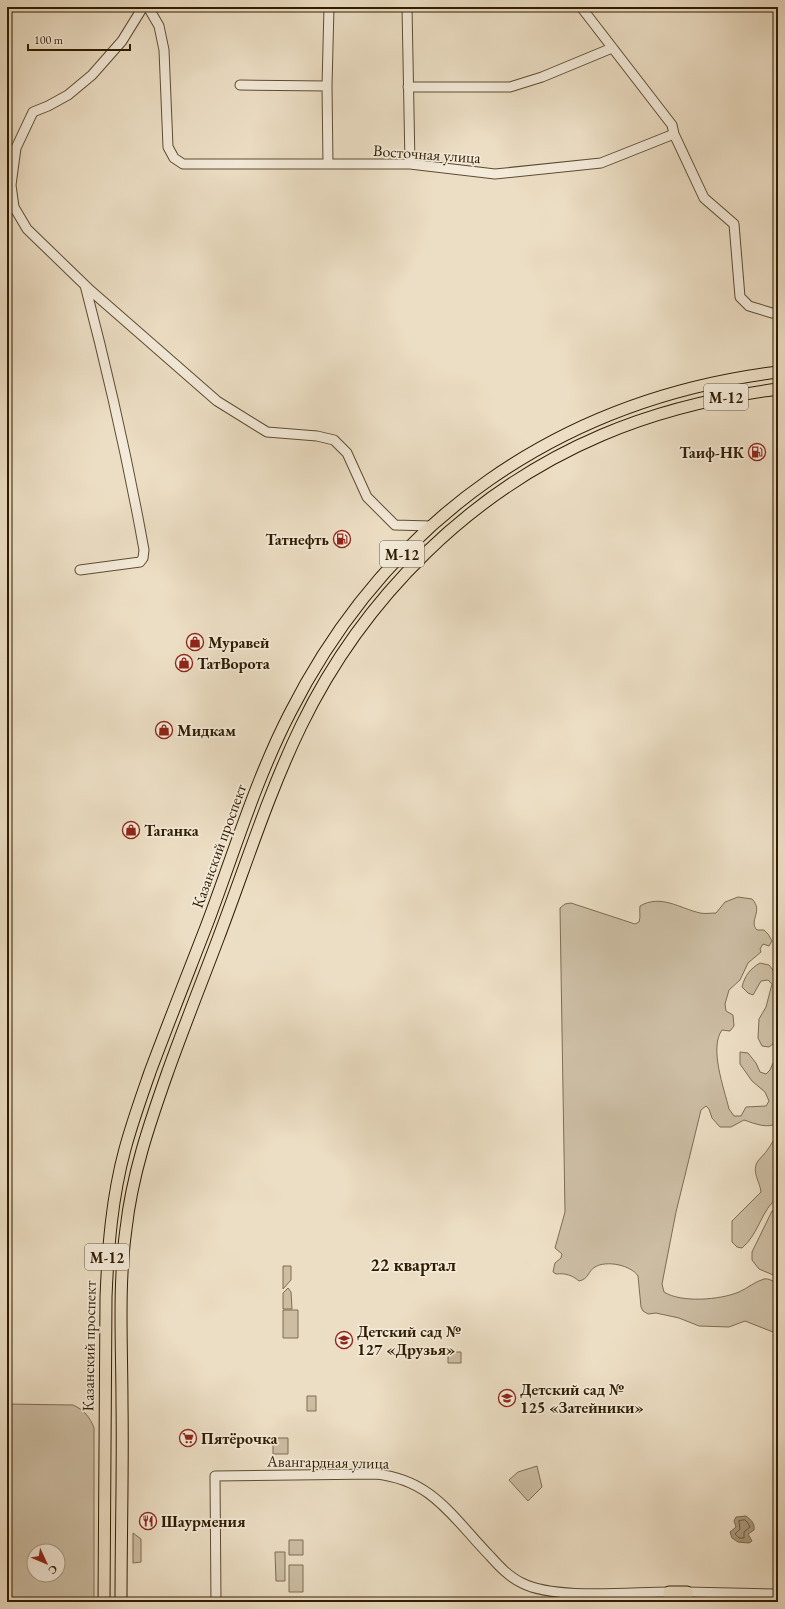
<svg xmlns="http://www.w3.org/2000/svg" width="785" height="1609" font-family="'EB Garamond',serif">
  <style>
    .green { fill: #ccbda3; stroke: #7e6c52; fill-rule: evenodd }
    .water { fill: #ac9c81; stroke: #7a694d }
    .lines { fill: none; stroke-linecap: round; stroke-linejoin: round }
    .shore { stroke: #6e5c40; stroke-width: 1 }
    .minor-casing { stroke: #5e4c31; stroke-width: 11 }
    .major-casing { stroke: #2f1c00; stroke-width: 13 }
    .minor { stroke: #f3ead9; stroke-width: 9 }
    .major { stroke: #ecdec4; stroke-width: 11 }
    .labels { text-anchor: middle; dominant-baseline: central; stroke-width: 3.5; stroke-linejoin: round; paint-order: stroke }
    .shield { fill: #f3ead9; stroke: #6a5a41; stroke-width: 1 }
    .shield-label { font-size: 15px; font-weight: bold; fill: #2f1c00 }
    .street-label { font-size: 16px; fill: #2f1c00; stroke: #f3ead9 }
    .poi-label { font-size: 16px; font-weight: bold; fill: #2f1c00; stroke: #f3ead9; text-anchor: start }
    .quarter-label { font-size: 18px; font-weight: bold; fill: #2f1c00; stroke: #f3ead9 }
  </style>
  <rect width="100%" height="100%" fill="#ecdec4"/>
  <filter id="stains"><feTurbulence type="fractalNoise" baseFrequency=".005" numOctaves="4"/><feColorMatrix values="0 0 0 0 .2 0 0 0 0 .09 0 0 0 0 .02 0 0 0 .5 -.17"/></filter>
  <radialGradient id="worn" r=".72"><stop offset=".6" stop-color="#630" stop-opacity="0"/><stop offset="1" stop-color="#630" stop-opacity=".3"/></radialGradient>
  <path class="green" d="M738,897L752,899C764,911 748,921 757,930H764L768,934L772,941L769,946L763,944L760,949L761,952L748,963L740,980L729,990L725,1004L726,1011L733,1015L734,1026L730,1031L722,1030C709,1048 724,1088 729,1109L734,1116H741L746,1107L766,1106L769,1101L765,1092L752,1081L740,1064V1052L748,1053L756,1063L760,1072L766,1074L770,1070L773,1063L778,1064V1123C767,1129 756,1124 744,1120L731,1127H720L712,1118L709,1109L706,1106L701,1110L676,1212L662,1284L664,1292C681,1303 720,1300 739,1292C748,1288 754,1282 764,1279C769,1278 773,1282 778,1282V1334L745,1321L729,1327L699,1326L679,1318L656,1313L648,1314L643,1311L641,1307L638,1276C631,1265 606,1260 595,1267C588,1271 589,1279 579,1281C572,1275 565,1273 556,1274L553,1272L555,1263L561,1258L562,1254L555,1248L565,1212L560,908L565,904L571,903L635,924L639,922C641,916 639,912 640,906C661,894 679,908 700,913C705,914 711,913 716,913L725,902Z
    M760,963L769,965L778,977V1040L769,1047L762,1046L758,1038L759,1019L766,1007L772,984L768,980L761,981L753,995L748,993L742,987C745,975 750,969 760,963Z
    M778,1137V1197C761,1210 759,1234 742,1248L737,1247L732,1242V1221L761,1192C760,1182 751,1171 758,1161C761,1157 765,1154 768,1149C772,1144 772,1140 778,1137Z
    M778,1208V1277L759,1269L752,1260V1252L772,1211Z
    M283,1266H291V1280L283,1289Z
    M288,1288L291,1292L292,1309H283V1293Z
    M283,1310H298V1338H283Z
    M448,1352H461V1363H448Z
    M307,1396H316V1411H307Z
    M7,1404L73,1405C84,1410 90,1417 94,1428V1602H7ZM34,1551H58V1575H34Z
    M273,1438H288V1454H273Z
    M537,1466L542,1487L528,1501L509,1480L518,1472Z
    M133,1533L141,1539V1562L133,1563Z
    M289,1540H303V1555H289Z
    M275,1552H285V1581H276Z
    M289,1565H303V1592H289Z"/>
  <path class="water" d="M746,1516C751,1520 755,1523 754,1530L748,1534L752,1541L749,1543L738,1542L732,1538L730,1532L736,1527L734,1521L736,1517Z"/>
  <g class="lines">
    <path class="shore" d="M745,1520L748,1523L750,1527L744,1532V1538H739L735,1534L740,1529L739,1521Z"/>
    <g class="minor-casing">
      <path id="minor" d="M143,7L122,41L92,75L68,95L48,106L33,112L16,148L11,185L14,207L27,229L90,290L217,401L267,432L317,436L334,440L347,453L367,497L395,525L431,526
        M148,7L159,26L164,50L168,147L174,158L183,164H410L495,174L601,163L674,134
        M407,7L410,164
        M581,7L672,125L674,134L704,198L734,224L740,297L749,306L772,313H778
        M240,85L327,86
        M408,87H510L542,77L612,48
        M328,164L327,86L329,7
        M80,570L140,562L143,558L144,550C128,461 108,373 85,285
        M687,1592L778,1594
        M216,1602L215,1476L375,1474C432,1479 453,1518 490,1556C499,1566 509,1577 522,1583C555,1600 630,1592 669,1592"/>
    </g>
    <g class="major-casing">
      <path id="major" d="M104,1602L106,1297C108,1247 112,1197 125,1149C132,1123 141,1098 150,1072C168,1024 187,976 206,927C233,856 255,781 290,713C389,518 561,399 778,372
        M121,1602C121,1536 123,1470 122,1404C122,1346 118,1286 126,1229C132,1175 149,1125 167,1074C183,1029 201,984 218,939C245,868 268,794 301,726C363,598 470,491 602,435C658,411 718,397 778,389
        M669,1602V1592H687V1602"/>
    </g>
    <use href="#minor" class="minor"/>
    <use href="#major" class="major"/>
  </g>
  <defs>
    <g id="fuel-ring" transform="scale(0.9)"><circle r="9.5" fill="#f3ead9" stroke="#8f2418" stroke-width="1.5"/><path d="M-5.5-6h7V0h2V4h1.3V-2.5L3-4.5l.8-.8L6-3V5H2.5V1h-1V6h-7ZM-4.2-4.7v3.2H.2V-4.7Z" fill="#8f2418"/></g>
    <g id="shop-ring" transform="scale(0.9)"><circle r="9.5" fill="#f3ead9" stroke="#8f2418" stroke-width="1.5"/><path d="M-5-2.5h2.3a2.7 3.5 0 0 1 5.4 0H5L5.5 6h-11ZM-1.5-2.5h3a1.5 2.3 0 0 0-3 0Z" fill="#8f2418"/></g>
    <g id="school-ring" transform="scale(0.9)"><circle r="9.5" fill="#f3ead9" stroke="#8f2418" stroke-width="1.5"/><path d="M0-5L7-2L0 1L-7-2ZM-4 1L0 2.5L4 1V4Q0 6-4 4Z" fill="#8f2418"/></g>
    <g id="supermarket-ring" transform="scale(0.9)"><circle r="9.5" fill="#f3ead9" stroke="#8f2418" stroke-width="1.5"/><path d="M-6-5.5h2.5l.6 2H6L4.5 2H-2.5L-4.4-4H-6ZM-1.5 3.2a1.3 1.3 0 1 0 .1 0ZM3 3.2a1.3 1.3 0 1 0 .1 0Z" fill="#8f2418"/></g>
    <g id="restaurant-ring" transform="scale(0.9)"><circle r="9.5" fill="#f3ead9" stroke="#8f2418" stroke-width="1.5"/><path d="M-5-6h1v4h1v-4h1v4h1v-4h1v5L-1.5 .5V6h-2V.5L-5-1ZM5-6V6H3V1.5H1.5Q1.5-4 5-6Z" fill="#8f2418"/></g>
  </defs>
  <g fill-rule="evenodd">
    <use href="#fuel-ring" x="757" y="452"/>
    <use href="#fuel-ring" x="342" y="539"/>
    <use href="#shop-ring" x="195" y="642"/>
    <use href="#shop-ring" x="184" y="663"/>
    <use href="#shop-ring" x="164" y="730"/>
    <use href="#shop-ring" x="131" y="830"/>
    <use href="#school-ring" x="344" y="1340"/>
    <use href="#school-ring" x="507" y="1398"/>
    <use href="#supermarket-ring" x="188" y="1438"/>
    <use href="#restaurant-ring" x="148" y="1521"/>
  </g>
  <g class="labels">
    <g class="shield">
      <rect x="704" y="384" width="44" height="26" rx="3"/>
      <rect x="380" y="541" width="44" height="26" rx="3"/>
      <rect x="85" y="1244" width="44" height="26" rx="3"/>
    </g>
    <g class="shield-label">
      <text x="726" y="397">М-12</text>
      <text x="402" y="554">М-12</text>
      <text x="107" y="1257">М-12</text>
    </g>
    <g class="street-label">
      <text transform="translate(427 154) rotate(4)">Восточная улица</text>
      <text transform="translate(219 846) rotate(-70)">Казанский проспект</text>
      <text transform="translate(89 1346) rotate(-89)">Казанский проспект</text>
      <text transform="translate(328 1462) rotate(1)">Авангардная улица</text>
    </g>
    <g class="poi-label">
      <text x="744" y="452" text-anchor="end">Таиф-НК</text>
      <text x="329" y="539" text-anchor="end">Татнефть</text>
      <text x="208" y="642">Муравей</text>
      <text x="197" y="663">ТатВорота</text>
      <text x="177" y="730">Мидкам</text>
      <text x="144" y="830">Таганка</text>
      <text x="357" y="1331">Детский сад №<tspan x="357" dy="18">127 «Друзья»</tspan></text>
      <text x="520" y="1389">Детский сад №<tspan x="520" dy="18">125 «Затейники»</tspan></text>
      <text x="201" y="1438">Пятёрочка</text>
      <text x="161" y="1521">Шаурмения</text>
    </g>
    <g class="quarter-label">
      <text x="413" y="1264">22 квартал</text>
    </g>
  </g>
  <rect width="785" height="1609" fill="none" stroke="#ecdec4" stroke-width="24"/>
  <rect x="8" y="8" width="769" height="1593" fill="none" stroke="#2f1c00" stroke-width="2"/>
  <rect x="12" y="12" width="761" height="1585" fill="none" stroke="#2f1c00"/>
  <g transform="translate(46 1563) rotate(134)"><circle r="19" fill="#f3ead9" stroke="#a59882"/>
  <path d="M0-3L7 15L0 10L-7 15Z" fill="#8f2418"/>
  <text y="-6" font-size="11" font-weight="bold" text-anchor="middle" fill="#2f1c00">С</text>
  </g>
  <path d="M28 44v6h102v-6" fill="none" stroke="#2f1c00" stroke-width="2"/>
  <text x="34" y="44" font-size="12" fill="#2f1c00" stroke="#f3ead9" stroke-width="3" paint-order="stroke">100 m</text>
  <rect width="100%" height="100%" filter="url(#stains)"/>
  <rect width="100%" height="100%" fill="url(#worn)"/>
</svg>
